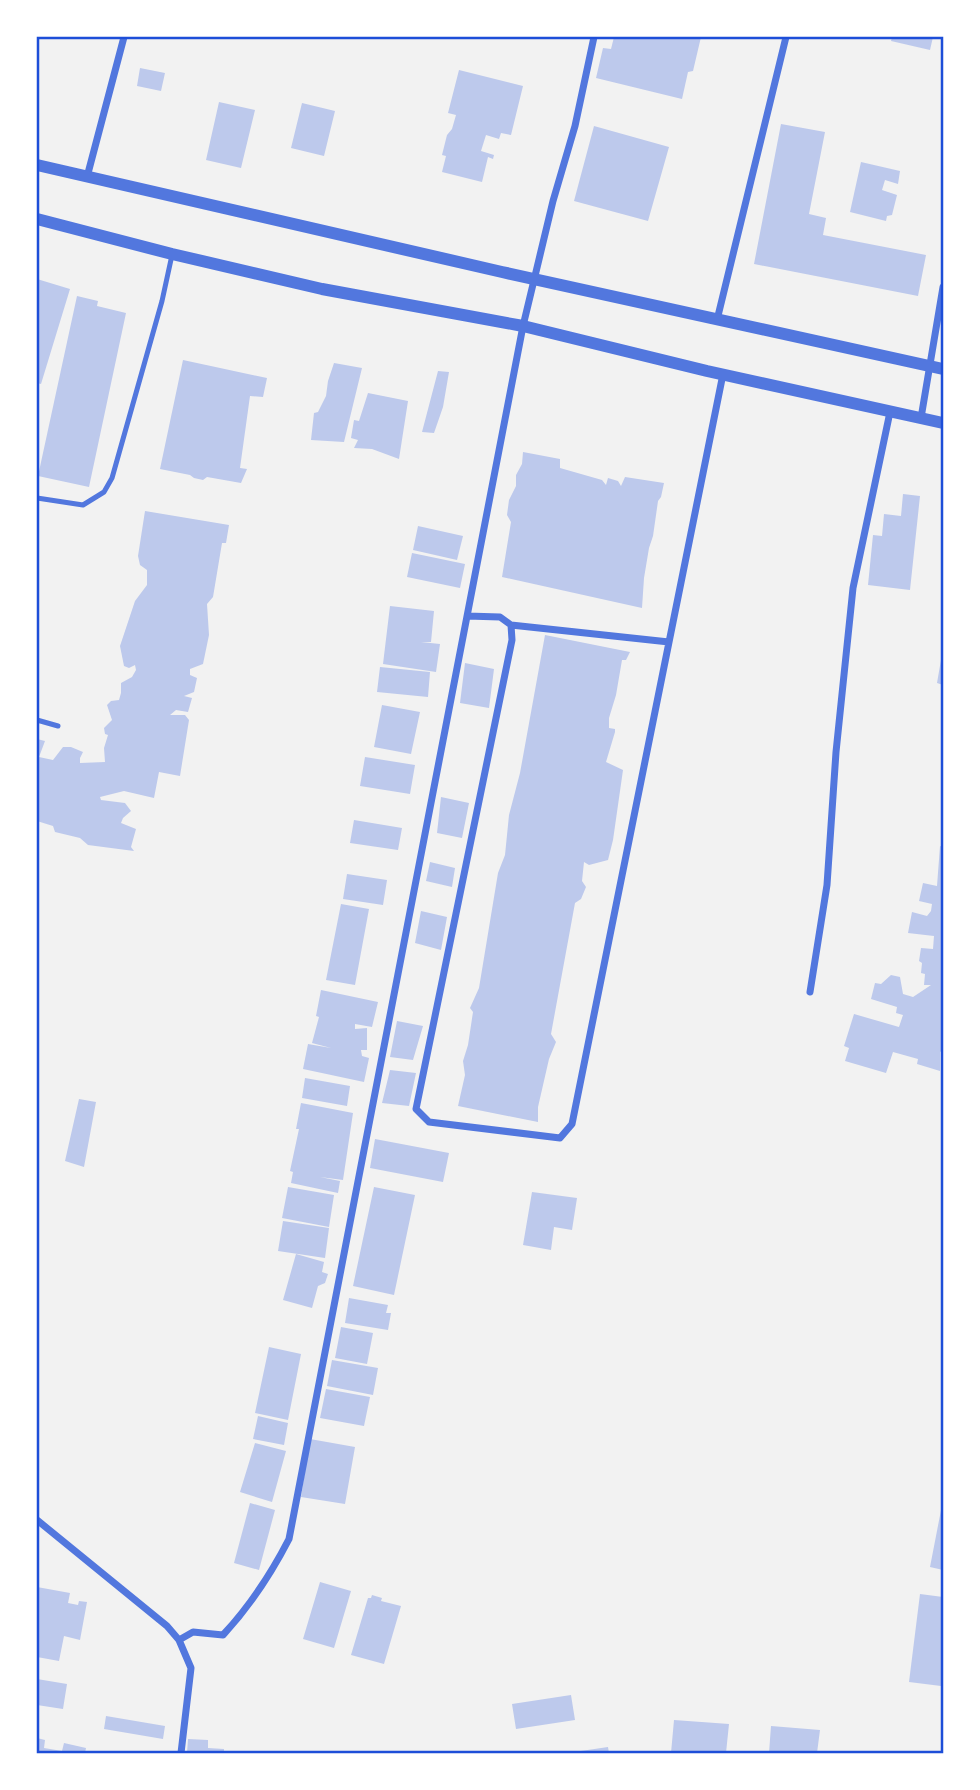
<svg xmlns="http://www.w3.org/2000/svg" width="980" height="1790" font-family="'Nunito Sans',sans-serif">
  <style>
    .building { fill: #bdc9ec }
    .lines { fill: none; stroke-linecap: round; stroke-linejoin: round }
    .service { stroke: #5277de; stroke-width: 5 }
    .minor { stroke: #5277de; stroke-width: 7 }
    .tertiary { stroke: #5277de; stroke-width: 12 }
    .neatline { fill: none; stroke: #1d4ed8; stroke-width: 2.5 }
  </style>
  <rect width="100%" height="100%" fill="#f2f2f2"/>
  <path class="building" d="M614,37H701L693,71L688,72L682,99L596,78L603,48L611,49Z
    M892,37H933L930,50L891,41Z
    M140,68L165,73L161,91L137,86Z
    M459,70L523,86L511,135L501,133L499,139L486,135L481,151L494,155L493,159L488,157L482,182L442,172L446,156L442,155L447,135L452,129L456,115L448,113Z
    M219,102L255,110L241,168L206,160Z
    M302,103L335,111L324,156L291,148Z
    M781,124L825,132L809,214L826,218L823,235L926,255L918,296L754,264Z
    M594,126L669,147L648,221L574,201Z
    M861,162L900,171L898,184L885,180L882,190L897,195L892,215L887,216L886,221L850,212Z
    M37,279L70,289L41,384L37,383Z
    M77,296L98,301L97,306L126,313L89,487L38,476Z
    M183,360L267,378L263,397L250,396L240,468L247,469L241,483L207,477L203,480L194,478L190,475L160,469Z
    M334,363L362,368L344,442L311,440L314,413L318,412L326,396L328,381Z
    M438,371L449,372L443,407L434,433L422,432Z
    M368,393L408,401L399,459L372,449L354,448L358,440L351,438L354,420L359,421Z
    M523,452L560,459V468L602,480L606,485L608,478L618,481L621,486L625,477L664,483L661,497L658,501L653,536L649,548L644,578L642,608L502,577L511,522L507,515L509,500L516,486V475L522,464Z
    M903,494L920,496L910,590L868,585L873,535L882,536L884,514L901,516Z
    M145,511L229,525L226,543H222L213,597L207,604L209,635L203,664L190,669V675L197,678L194,692L184,696L192,698L188,712L176,710L170,715H185L189,720L180,776L159,772L154,798L124,791L100,797L101,800L125,803L131,811L123,818L121,823L136,829L131,847L134,851L88,845L80,838L55,832L53,826L37,821V739L45,741L39,757L53,760L63,747H71L83,752L80,758V763L105,762L104,748L108,735L105,734L104,728L112,720L107,705L111,701L119,700L121,693V683L132,677L136,670L135,665L129,668L124,666L120,646L135,601L147,585V570L140,565L138,556Z
    M418,526L463,536L457,560L413,550Z
    M412,553L465,564L460,588L407,577Z
    M390,606L434,611L431,642H421L440,644L436,672L383,664Z
    M545,635L630,652L626,660H622L616,695L609,718V728L615,729V732L606,762L623,770L613,840L608,860L589,865L584,862L582,881L586,887L581,899L575,903L551,1034L556,1042L549,1059L538,1107V1122L458,1106L465,1075L463,1061L468,1045L473,1012L470,1008L479,988L498,873L505,855L509,815L520,773Z
    M942,654H943V685L937,683Z
    M465,663L494,669L489,708L460,703Z
    M380,667L430,672L428,697L377,692Z
    M382,705L420,712L411,754L374,747Z
    M365,757L415,765L410,794L360,786Z
    M441,797L469,803L462,838L437,833Z
    M354,820L402,828L398,850L350,843Z
    M940,846L943,847V1050L940,1052V1071L917,1064L918,1059L893,1052L886,1073L845,1061L849,1048L844,1046L854,1014L899,1027L903,1015L896,1013L897,1007L871,999L875,983L881,984L891,975L900,977L903,994L913,997L931,985H924L925,974L921,973L922,963L919,961L921,948L933,949L934,936L908,933L912,912L927,916L931,911L932,904L919,901L923,883L937,886Z
    M430,862L455,868L452,887L426,881Z
    M347,874L387,880L383,905L343,899Z
    M341,904L369,909L355,985L326,980Z
    M421,911L447,917L441,950L415,943Z
    M321,990L378,1002L372,1027L355,1024V1029L367,1028V1050H361L362,1056L369,1058L364,1082L303,1069L308,1044L331,1048L312,1043L319,1017L316,1016Z
    M397,1021L423,1026L413,1060L390,1057Z
    M390,1070L416,1073L409,1106L382,1103Z
    M305,1078L350,1086L347,1106L302,1098Z
    M79,1099L96,1102L84,1167L65,1161Z
    M301,1103L353,1113L343,1180L320,1177L340,1181L338,1193L291,1183L293,1172L290,1171L299,1129H296Z
    M375,1139L449,1153L443,1182L370,1168Z
    M288,1187L334,1195L329,1227L282,1218Z
    M374,1187L415,1195L394,1295L353,1286Z
    M532,1192L577,1198L572,1230L554,1227L551,1250L523,1245Z
    M283,1221L329,1228L325,1258L278,1251Z
    M296,1254L324,1262L322,1272L328,1274L325,1283L318,1286L312,1308L283,1300Z
    M349,1298L388,1305L386,1313H391L388,1330L345,1323Z
    M341,1327L373,1333L367,1364L335,1358Z
    M269,1347L301,1354L288,1420L255,1413Z
    M332,1360L378,1368L373,1395L327,1386Z
    M326,1389L370,1397L364,1426L320,1418Z
    M258,1416L288,1423L284,1445L253,1439Z
    M310,1439L355,1447L345,1504L301,1497Z
    M255,1443L286,1451L272,1502L240,1492Z
    M250,1503L275,1510L259,1570L234,1563Z
    M942,1505H943V1570L930,1567Z
    M320,1582L351,1591L334,1648L303,1639Z
    M37,1587L70,1593L68,1603L78,1605L79,1601L87,1602L80,1640L64,1636L59,1661L37,1657Z
    M920,1594L943,1597L941,1686L909,1682Z
    M372,1595L382,1598L381,1601L401,1606L384,1664L351,1655L368,1598H371Z
    M37,1679L67,1684L63,1709L37,1705Z
    M571,1695L575,1720L516,1729L512,1704Z
    M106,1716L165,1726L163,1739L104,1729Z
    M674,1720L729,1724L726,1753H671Z
    M771,1726L820,1730L817,1753H769Z
    M37,1738L45,1740L44,1748L62,1751L64,1743L86,1748L85,1753H37Z
    M188,1739L208,1740V1748L224,1749V1753H187Z
    M608,1747L609,1753H574V1752Z"/>
  <g class="lines">
    <path class="service" d="M37,498L83,505L104,492L112,478L162,301L172,255
      M37,720L58,726"/>
    <path class="minor" d="M87,177L124,37
      M717,320L786,37
      M921,418L943,287
      M467,616L500,617L511,625L512,640L416,1109L429,1122L560,1138L572,1124L723,374
      M511,625L669,642
      M810,992L827,885L836,752L853,588L890,412
      M37,1520L167,1626L179,1640L191,1668L181,1753
      M179,1640L193,1632L223,1635C250,1606 271,1574 289,1539L523,326L553,201L575,126L594,37"/>
    <path class="tertiary" d="M37,165L502,272L943,369
      M37,219L172,254L322,289L523,326L707,371L943,423"/>
  </g>
  <rect width="980" height="1790" fill="none" stroke="#ffffff" stroke-width="77"/>
  <rect x="38" y="38" width="904" height="1714" class="neatline"/>
</svg>
